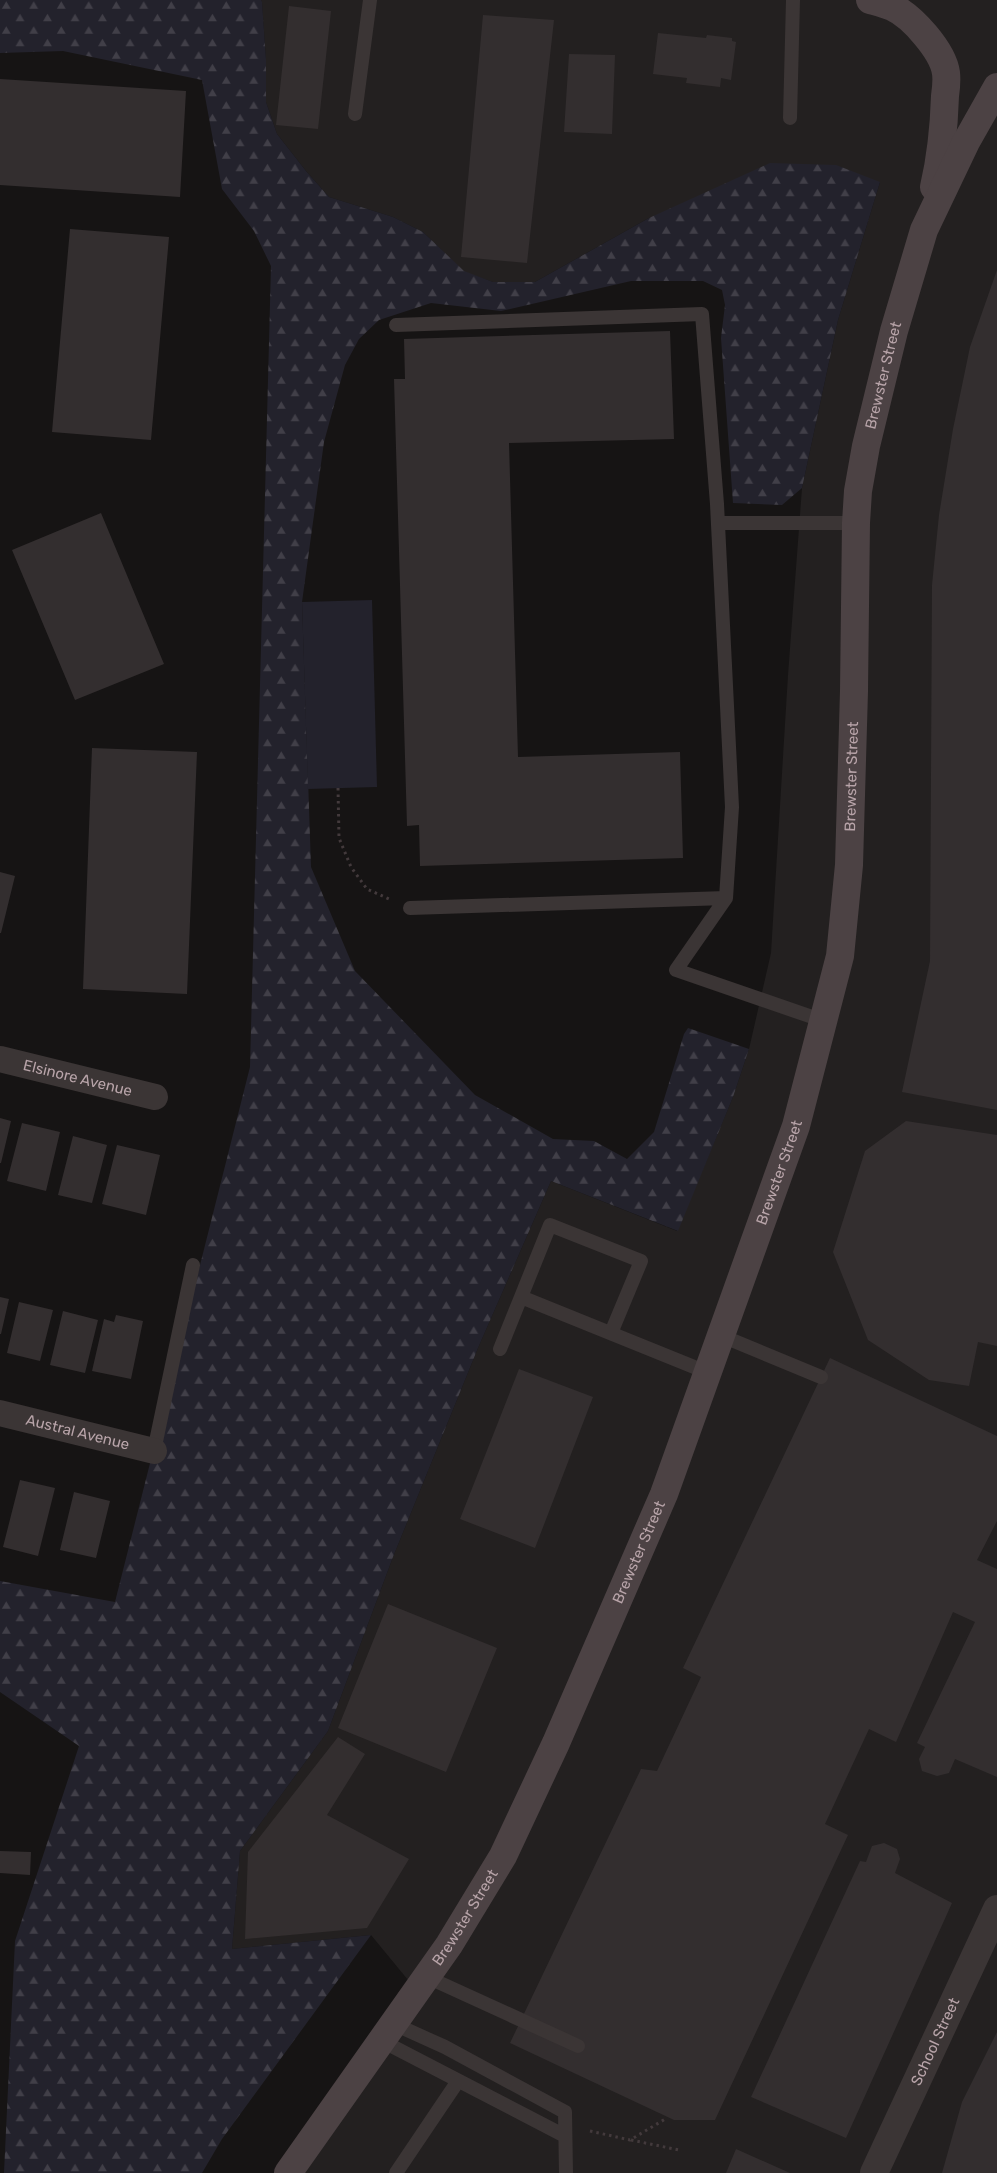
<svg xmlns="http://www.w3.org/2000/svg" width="997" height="2173" font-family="Rubik,sans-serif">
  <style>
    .built { fill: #232020 }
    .forest { fill: url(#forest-firs) }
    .park { fill: #23222c }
    .building { fill: #332e2f }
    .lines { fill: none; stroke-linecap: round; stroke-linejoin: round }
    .path { stroke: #433a3c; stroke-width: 3; stroke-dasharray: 2.5 4; stroke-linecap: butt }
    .service { stroke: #3b3535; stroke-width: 14 }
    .minor { stroke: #3b3535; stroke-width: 26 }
    .tertiary { stroke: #3b3535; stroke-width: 28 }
    .secondary { stroke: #4c4244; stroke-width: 28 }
    .labels { text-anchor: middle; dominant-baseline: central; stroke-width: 4; stroke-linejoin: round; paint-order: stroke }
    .street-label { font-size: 15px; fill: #b8a4a9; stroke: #110f0f }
  </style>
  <defs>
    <pattern id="forest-firs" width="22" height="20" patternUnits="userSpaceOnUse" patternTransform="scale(1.25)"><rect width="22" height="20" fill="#23222c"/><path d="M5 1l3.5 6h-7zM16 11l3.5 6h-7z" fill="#413f48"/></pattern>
  </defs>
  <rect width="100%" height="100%" fill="#161414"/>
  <path class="built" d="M261,0H997V2173H293L422,1997L371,1935L232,1949L240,1851L328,1731L393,1557L478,1348L551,1181L677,1231L733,1097L749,1049L771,953L788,675L802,488L838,320L880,182L649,218L535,282H493L464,272L423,232L393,217L329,197L306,171L277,134L266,102V60L262,3Z"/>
  <path class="forest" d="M0,0H261L262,2L266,60V102L277,134L306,171L329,197L393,217L423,232L464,271L493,282H535L649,218L770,163L836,165L880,182L838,320L802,488L782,505L733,503L721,338L725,305L722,290L703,281H631L501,311L431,303L379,320L359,339L345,365L324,442L302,602L311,867L355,971L475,1095L553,1139L594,1141L627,1159L654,1132L684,1034L688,1028L749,1049L733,1097L678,1231L551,1181L478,1348L393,1557L328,1731L240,1851L232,1949L371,1935L222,2139L202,2173H4L15,1941L79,1746L0,1692V1581L115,1602L250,1067L271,266L254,231L222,189L202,80L63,51L0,53Z"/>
  <path class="park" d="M372,600L377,787L308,789L302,602Z"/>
  <path class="building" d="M289,6L331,11L318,129L276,125Z
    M483,15L554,20L527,263L461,257Z
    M658,33L706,38L707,35L732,38V41L736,42L731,80L721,78L720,87L686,83L687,78L653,74Z
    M569,54L615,55L612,134L564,132Z
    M0,79L186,91L180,197L0,185Z
    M70,229L169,237L151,440L52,432Z
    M997,270V1110L902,1092L930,961L932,585L939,515L953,429L970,347Z
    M670,331L674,439L509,443L518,757L680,752L683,858L420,866L419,825L407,826L394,379H405L404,339Z
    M101,513L164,664L75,700L12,550Z
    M92,748L197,752L187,994L83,989Z
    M0,872L15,876L1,933H0Z
    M0,1118L11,1121L1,1163H0Z
    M906,1121L997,1135V1346L978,1342L969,1386L929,1380L868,1340L833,1252L865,1151Z
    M22,1123L60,1132L46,1191L7,1181Z
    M73,1136L107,1145L92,1203L58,1195Z
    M117,1145L160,1155L146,1215L102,1204Z
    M0,1297L9,1299L1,1334H0Z
    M19,1302L53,1310L40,1361L7,1353Z
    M63,1311L98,1320L85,1373L50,1365Z
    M116,1315L143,1321L131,1379L92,1371L104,1319L114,1322Z
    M830,1358L997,1436V1521L977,1560L997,1569V1777L955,1759L949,1773L937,1776L922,1771L919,1759L925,1747L917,1743L975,1622L953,1612L896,1742L869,1729L825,1824L848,1835L715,2120H674L510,2043L641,1769L657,1771L701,1677L683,1668Z
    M519,1369L593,1397L535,1548L460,1519Z
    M20,1480L55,1488L38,1556L3,1547Z
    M74,1492L110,1501L96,1558L60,1550Z
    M388,1604L497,1648L446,1772L338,1728Z
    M338,1737L365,1754L327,1815L409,1859L367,1928L245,1939L248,1852Z
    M884,1843L897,1849L900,1859L895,1873L952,1903L846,2138L751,2097L860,1861L866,1862L872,1846Z
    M0,1851L31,1852L30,1875L0,1873Z
    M997,2032V2173H942L962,2102Z
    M736,2149L790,2173H726Z"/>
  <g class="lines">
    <path class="path" d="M338,788L339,838L351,867L367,889L389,899
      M590,2131L630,2140L667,2118
      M631,2140L679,2150"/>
    <path class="service" d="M355,114L370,0
      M790,118L793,0
      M396,325L702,314L717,504L732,807L726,898L676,970L824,1021
      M718,523H856
      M410,908L726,898
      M611,1333L641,1261L550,1225L521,1297L709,1373
      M722,1336L821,1377
      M500,1349L521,1297
      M154,1451L193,1265
      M427,1977L578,2046
      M394,2024L445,2047L565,2112L566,2173
      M382,2041L565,2136
      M396,2173L458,2081"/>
    <g class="minor">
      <path id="s1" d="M0,1059L155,1097"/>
      <path id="s2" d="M0,1413L154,1451"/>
    </g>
    <path class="tertiary" id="s3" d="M874,2173L997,1909"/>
    <g class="secondary">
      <path d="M870,0C877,2 885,4 892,7C912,16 943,51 946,73C947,81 946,89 945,96C944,127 941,157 934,187"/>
      <path id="s4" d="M288,2173L449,1945L503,1856L556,1743L664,1494L796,1126L840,956L849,865L854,691L856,523L858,491L866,446L894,331L924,230L966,142L997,87"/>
    </g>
  </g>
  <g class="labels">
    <g class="street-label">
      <text stroke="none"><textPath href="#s4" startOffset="1930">Brewster Street</textPath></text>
      <text stroke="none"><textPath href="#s4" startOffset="1526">Brewster Street</textPath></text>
      <text stroke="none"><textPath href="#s1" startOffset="80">Elsinore Avenue</textPath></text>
      <text stroke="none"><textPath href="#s4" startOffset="1121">Brewster Street</textPath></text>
      <text stroke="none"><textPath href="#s2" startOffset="80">Austral Avenue</textPath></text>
      <text stroke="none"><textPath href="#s4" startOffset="716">Brewster Street</textPath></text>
      <text stroke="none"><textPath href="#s4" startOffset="311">Brewster Street</textPath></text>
      <text stroke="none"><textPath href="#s3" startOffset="145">School Street</textPath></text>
    </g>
  </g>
</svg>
